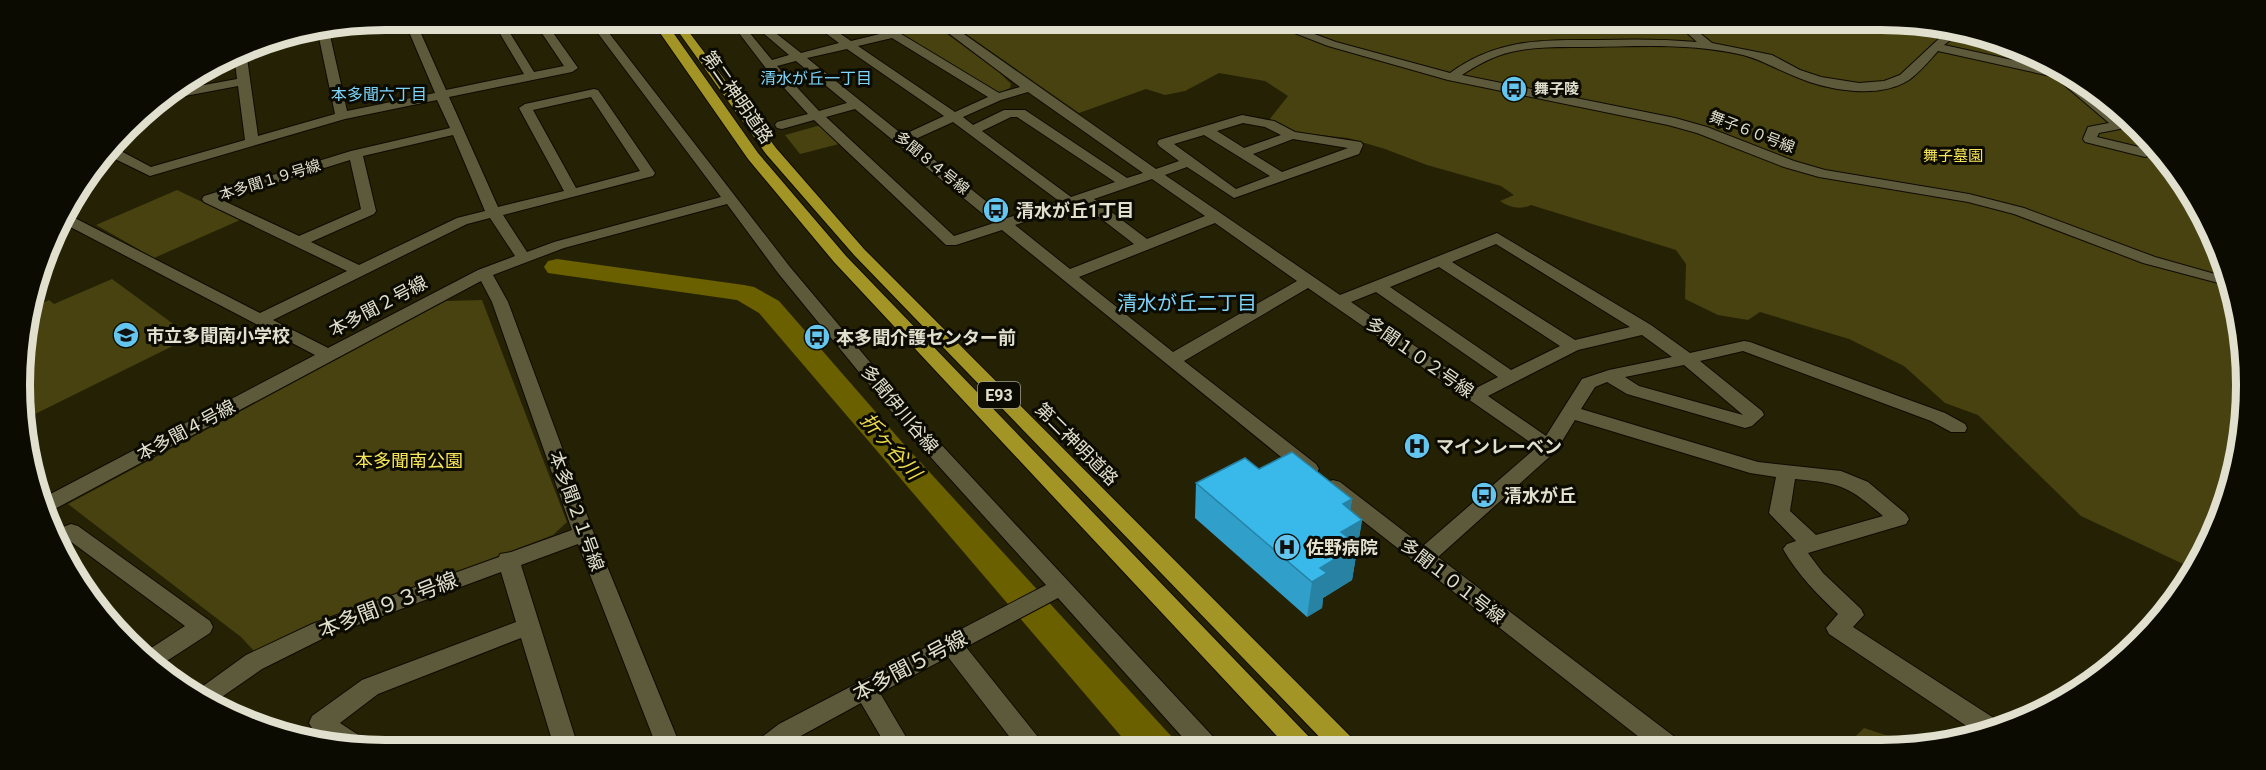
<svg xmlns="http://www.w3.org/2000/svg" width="2266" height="770" font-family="Roboto,'Noto Sans JP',sans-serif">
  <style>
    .green { fill: #484211 }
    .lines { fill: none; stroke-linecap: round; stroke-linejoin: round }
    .river { fill: #6b6000; fill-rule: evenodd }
    .minor-casing { stroke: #0f0a00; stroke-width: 2 }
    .highway-casing { stroke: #0f0a00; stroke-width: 2 }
    .minor { fill: #5d5a3c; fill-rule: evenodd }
    .highway { fill: #a29425; fill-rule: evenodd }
    .wall { fill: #309fc9 }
    .shaded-wall { fill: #2782a4 }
    .building { fill: #38b9ea; stroke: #2782a4; stroke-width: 1.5 }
    .labels { text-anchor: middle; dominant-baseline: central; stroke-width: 6; stroke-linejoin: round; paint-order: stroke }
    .far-poi-label { font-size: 15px; font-weight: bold; fill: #e1e0cf; stroke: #0c0b02; text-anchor: start }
    .far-street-label { font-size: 15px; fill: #e1e0cf; stroke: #0c0b02 }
    .far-park-label { font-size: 15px; fill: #f8e659; stroke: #0c0b02 }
    .far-neighbourhood-label { font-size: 16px; fill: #7ed5fb; stroke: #0c0b02 }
    .shield { fill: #0c0b02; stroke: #a1a092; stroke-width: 1.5 }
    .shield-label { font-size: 16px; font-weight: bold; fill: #e1e0cf }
    .street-label { font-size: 18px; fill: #e1e0cf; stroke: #0c0b02 }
    .poi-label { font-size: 18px; font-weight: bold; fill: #e1e0cf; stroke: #0c0b02; text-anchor: start }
    .park-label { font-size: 18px; fill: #f8e659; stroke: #0c0b02 }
    .neighbourhood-label { font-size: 20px; fill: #7ed5fb; stroke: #0c0b02 }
    .water-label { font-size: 20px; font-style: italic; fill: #edda4b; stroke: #0c0b02 }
    .near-street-label { font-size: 21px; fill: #e1e0cf; stroke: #0c0b02 }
    .rim { fill: none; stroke: #e1e0cf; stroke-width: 8 }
  </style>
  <rect width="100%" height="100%" fill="#252104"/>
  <path class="green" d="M876,20H928L999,72L1011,84L1010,88L997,94Z
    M946,20H1881L1975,32L2103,95L2197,202L2223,278L2192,270L2225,284L2243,337L2234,479L2196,570L2081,516L1978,415L1945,403L1904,366L1849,339L1760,312L1748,320L1718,315L1685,299L1686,264L1676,250L1531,205C1520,210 1511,208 1500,201L1514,195L1501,186L1427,165L1385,149L1348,138L1294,132L1269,120L1288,96L1265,81L1219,73L1185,91L1165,95L1146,89L1079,113Z
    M821,125L839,144L800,154L785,135Z
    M177,190L240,220L154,258L96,225Z
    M112,279L191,337L35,414L27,408L23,338L32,308L49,300L54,304Z
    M482,300L567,522L553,535L298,633L258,655L241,637L68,504L446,301Z
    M1864,728L1922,747H1850L1848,744Z"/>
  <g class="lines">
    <path class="river" d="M557,259L744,285L754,287L779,301L901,441L1172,737L1178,749H1132L759,313L737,300L548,273L544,267L548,261Z"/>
    <g class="minor-casing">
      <path id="minor" d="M404,20H415L446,90L524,74L492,20H502L534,72L564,66L533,20H544L578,68L572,72L449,97L498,207L564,191L519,108L525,104L594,89L598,90L655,173L653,176L503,215L527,252L554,242L721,197L588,20H599L790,267L922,424L1218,742L1221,749H1193L1058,598L966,647L1042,742L1045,749H1019L948,657L880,693L913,749H888L861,703L797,738L782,750H751L754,743L779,724L1046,585L908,432L778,273L727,204L564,248L493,275L508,302L594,534L682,750H658L578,544L521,565L579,750H555L521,638L378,694L340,723L366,740L369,748C347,745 320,745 309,723L312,716L362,680L516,622L501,572L328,636L262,669L213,703L192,694L246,655L312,624L499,557L500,554L511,552L572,530L492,302L481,281L51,511L47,512L41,499L315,355L59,221L65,213L67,214L260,313L347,271L204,202L202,199L204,196L351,151L450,128L437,100L345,119L150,176L109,156L115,149H117L151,167L245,140L238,86L169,99L164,98L177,90L237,79L234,54L244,48L246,51L258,136L335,114L318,33L329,31L347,111L435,93ZM591,97L640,171L576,188L533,110ZM453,135L485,211L457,218L359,265L311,242L374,214L376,211L363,156ZM350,160L361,209L299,236L222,200ZM490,218L515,256L478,270L328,348L273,320L467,224Z
        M729,20H739L772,60L789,55L748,20H759L801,53L839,43L808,20H820L851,41L884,33L865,20H878L999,93L1020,87L931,20H944L1156,169L1179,161L1159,146L1157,143L1159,140L1242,115L1274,121L1295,132L1361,142L1363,145L1359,154L1234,198L1187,167L1165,175L1340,295L1497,233L1651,325L1690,353L1744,341L1750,342L1945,413L1965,424L1967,428L1965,432H1951L1931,421L1743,351L1700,361L1762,411L1764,415L1752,426L1745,428L1627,394L1607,382L1595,387L1581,409L1758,462L1841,471L1868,482L1906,514L1909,519L1906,524L1808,553L1823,573L1861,609L1864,615L1853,627L2000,722L2001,725L1977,733L1829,634L1826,628L1838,614C1817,594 1798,575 1783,549L1787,544L1796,541L1769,513L1776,477L1750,473L1575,420L1556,451L1438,557L1680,741L1683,748H1653L1326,492L1323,487L1326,482L1333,480L1340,482L1423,546L1537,447L1308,288L1184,361L1316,464L1319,469L1316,474L1309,476L1302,474L1002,230L956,245H946L814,120L782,129L777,128L775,125L777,122L808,114L765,67ZM892,38L988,97L955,112L858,46ZM847,49L944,116L903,135L807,58ZM796,61L847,103L819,111L777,66ZM1028,92L1143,173L1127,178L1025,110H1004L973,125L963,117L1001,100ZM855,109L994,223L954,236L826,117ZM1011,117H1017L1115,182L1071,197L982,131ZM953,122L1059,201L1007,218L911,141ZM1243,123L1265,127L1281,135L1244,148L1217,131ZM1204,135L1270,176L1236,189L1174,144ZM1293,139L1348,148L1282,172L1253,154ZM1152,179L1205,216L1147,239L1094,199ZM1081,203L1134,244L1070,269L1015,225ZM1215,223L1297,281L1173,352L1079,277ZM1496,244L1630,327L1575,340L1452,262ZM1439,267L1560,346L1511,370L1390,287ZM1376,292L1498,377L1476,388L1351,302ZM1642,335L1672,357L1609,370L1582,379L1546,436L1488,396L1578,350ZM1684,365L1743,415L1639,386L1625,377ZM1795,479C1841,483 1848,486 1883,516L1816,535L1790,511Z
        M1261,20H1276L1289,24L1287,22L1290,20L1336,23L1338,25C1326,33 1303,28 1290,25L1336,42L1450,73C1498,38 1543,40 1600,40C1632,39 1664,39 1697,42L1673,20H1684L1712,43L1772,55L1800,70L1821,77L1859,83L1884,81L1900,75L1945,33L1952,29L1963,30L1944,45L2049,68L2074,81L2123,122L2120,129L2099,133L2097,137L2143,148L2149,147L2155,153L2145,157L2085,142L2083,139L2088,127L2109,123L2055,77L1938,51C1929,61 1920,72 1909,80C1878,100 1826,90 1794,76C1776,69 1762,60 1743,55C1693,43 1640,46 1589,47C1563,47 1536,46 1511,52C1493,56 1477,65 1462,75L1675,118L1707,127L1794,161L1825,170L1969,194L2024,208L2155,257L2222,276L2226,285L2143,263L2014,214L1968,202L1819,177L1784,167L1697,133L1668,125L1448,80L1328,46Z
        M71,524L78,526L210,621L213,627L210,633L159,666L145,652L185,626L70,541L61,544L55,530Z"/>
    </g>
    <g class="highway-casing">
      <path id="highway" d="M651,20H662L672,31L758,153L846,256L1314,742L1317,749H1289L834,262L748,159Z
        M670,20H680L776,148L864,249L1356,742L1359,748L1331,749L854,255L766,154Z"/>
    </g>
    <use href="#minor" class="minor"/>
    <use href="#highway" class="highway"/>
  </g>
  <path class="wall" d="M1259,469L1352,499L1350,510L1362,520L1352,580L1323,598L1322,608L1307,617L1195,518L1196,483Z"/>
  <path class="shaded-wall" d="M1352,499L1348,528L1362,520L1352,580L1323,598L1322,608L1307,617L1312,582L1320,568L1343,504Z"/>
  <path class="building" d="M1292,452L1352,499L1343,504L1362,520L1341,532L1358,545L1320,568L1327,573L1312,582L1196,483L1245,458L1259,469Z"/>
  <defs>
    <g id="bus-disc" transform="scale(1.35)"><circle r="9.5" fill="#64c5ee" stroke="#0c0b02"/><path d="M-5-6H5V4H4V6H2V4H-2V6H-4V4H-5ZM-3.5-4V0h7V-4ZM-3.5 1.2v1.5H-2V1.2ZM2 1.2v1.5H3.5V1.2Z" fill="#111"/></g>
    <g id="school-disc" transform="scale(1.35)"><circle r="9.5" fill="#64c5ee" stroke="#0c0b02"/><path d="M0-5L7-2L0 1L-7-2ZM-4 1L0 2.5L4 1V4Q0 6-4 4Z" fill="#111"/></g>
    <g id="hospital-disc" transform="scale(1.35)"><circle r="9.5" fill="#64c5ee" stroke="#0c0b02"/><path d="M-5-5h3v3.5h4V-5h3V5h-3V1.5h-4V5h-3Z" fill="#111"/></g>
  </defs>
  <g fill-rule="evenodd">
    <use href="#bus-disc" x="1514" y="89"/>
    <use href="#bus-disc" x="996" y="210"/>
    <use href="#school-disc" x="126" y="335"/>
    <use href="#bus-disc" x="817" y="337"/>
    <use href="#hospital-disc" x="1417" y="446"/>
    <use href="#bus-disc" x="1484" y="495"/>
    <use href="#hospital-disc" x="1287" y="547"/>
  </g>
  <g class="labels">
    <g class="far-poi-label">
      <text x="1534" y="89">舞子陵</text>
    </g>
    <g class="far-street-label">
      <text transform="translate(1752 132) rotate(21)">舞子６０号線</text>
      <text transform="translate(932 163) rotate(39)">多聞８４号線</text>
      <text transform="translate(270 180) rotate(-17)">本多聞１９号線</text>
    </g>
    <g class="far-park-label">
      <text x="1953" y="156">舞子墓園</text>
    </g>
    <g class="far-neighbourhood-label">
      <text x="816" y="78">清水が丘一丁目</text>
      <text x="379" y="94">本多聞六丁目</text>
    </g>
    <rect class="shield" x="978" y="382" width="42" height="26" rx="4.5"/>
    <g class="shield-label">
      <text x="999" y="395">E93</text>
    </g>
    <g class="street-label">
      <text transform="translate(738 97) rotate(55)">第二神明道路</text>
      <text transform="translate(378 306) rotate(-28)">本多聞２号線</text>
      <text transform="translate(1420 357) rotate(35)">多聞１０２号線</text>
      <text transform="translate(900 409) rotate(50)">多聞伊川谷線</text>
      <text transform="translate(186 430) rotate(-28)">本多聞４号線</text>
      <text transform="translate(1077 444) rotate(45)">第二神明道路</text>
      <text transform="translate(577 511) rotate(70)">本多聞２１号線</text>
      <text transform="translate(1453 581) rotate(38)">多聞１０１号線</text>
    </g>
    <g class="poi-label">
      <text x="1016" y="210">清水が丘1丁目</text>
      <text x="146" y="335">市立多聞南小学校</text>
      <text x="836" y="337">本多聞介護センター前</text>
      <text x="1436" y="446">マインレーベン</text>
      <text x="1504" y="495">清水が丘</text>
      <text x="1306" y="547">佐野病院</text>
    </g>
    <g class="park-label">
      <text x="409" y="460">本多聞南公園</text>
    </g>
    <g class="neighbourhood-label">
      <text x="1187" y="303">清水が丘二丁目</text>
    </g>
    <g class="water-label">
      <text transform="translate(891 446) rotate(49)">折ヶ谷川</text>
    </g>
    <g class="near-street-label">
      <text transform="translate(388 605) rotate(-21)">本多聞９３号線</text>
      <text transform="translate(910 666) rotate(-28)">本多聞５号線</text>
    </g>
  </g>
  <path d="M0 0H2266V770H0ZM385 30H1881A355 355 0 0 1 2236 385V385A355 355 0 0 1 1881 740H385A355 355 0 0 1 30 385V385A355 355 0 0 1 385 30Z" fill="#0c0b02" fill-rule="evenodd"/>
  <path class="rim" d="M385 30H1881A355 355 0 0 1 2236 385V385A355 355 0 0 1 1881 740H385A355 355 0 0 1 30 385V385A355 355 0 0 1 385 30Z"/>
</svg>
